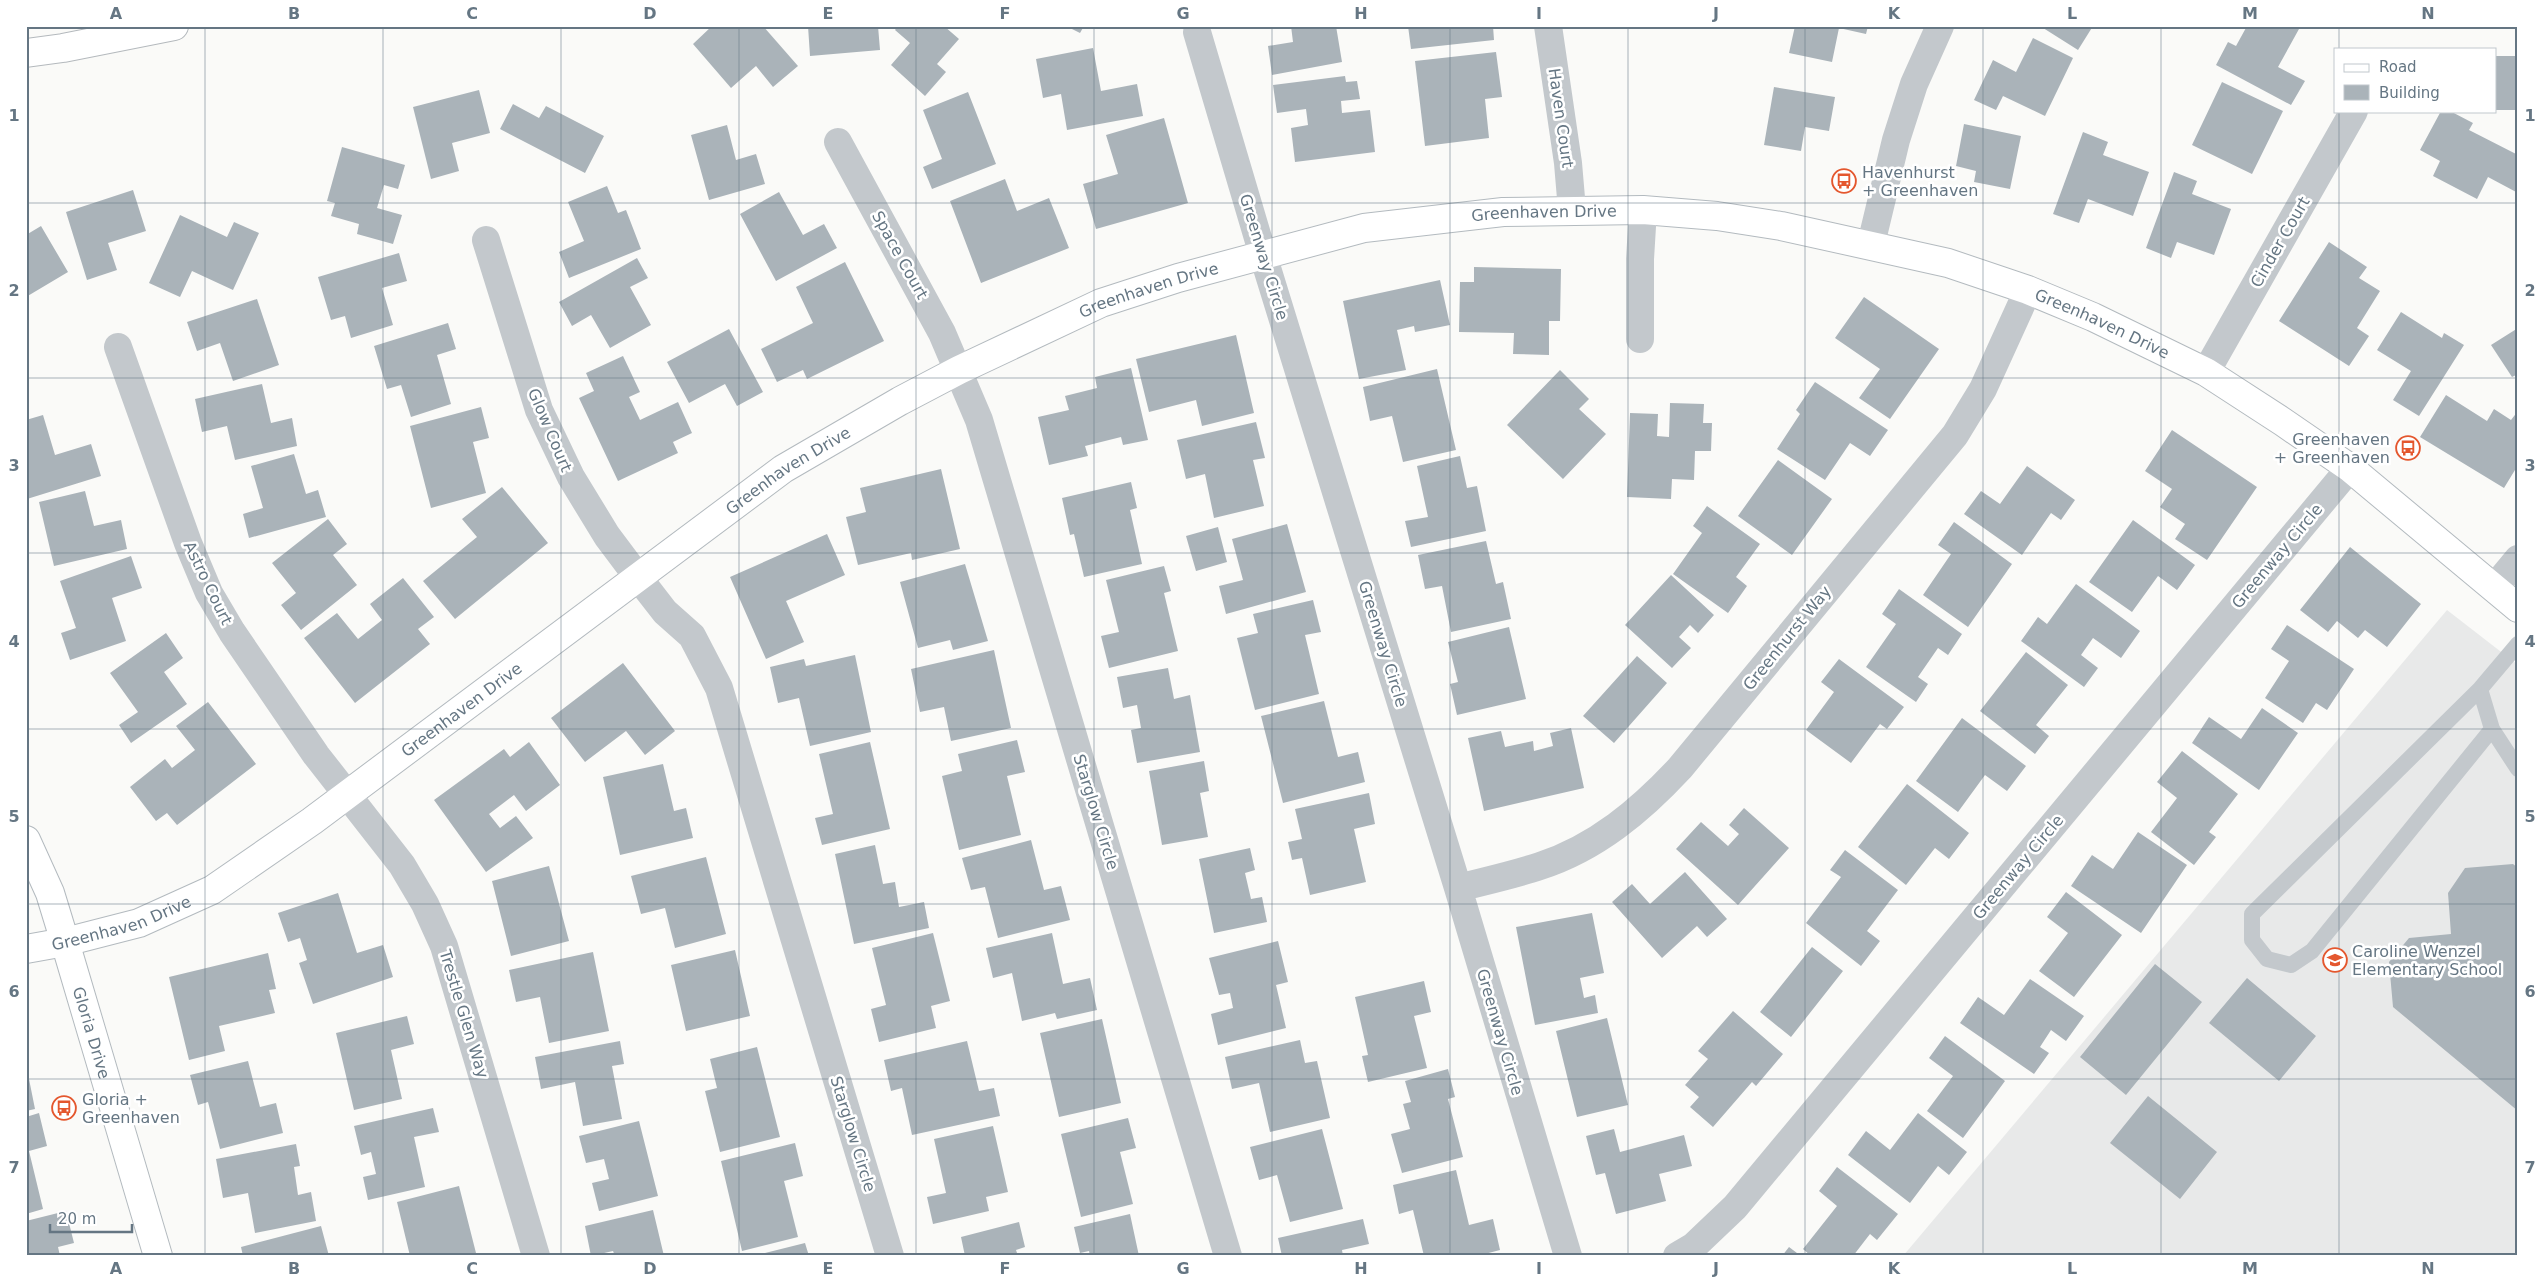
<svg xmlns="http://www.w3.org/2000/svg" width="2544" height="1282" font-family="'DejaVu Sans',sans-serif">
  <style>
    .built { fill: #e8e9e9 }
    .building { fill: #aab3b9 }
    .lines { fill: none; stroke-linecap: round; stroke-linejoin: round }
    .secondary-casing { stroke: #b3babf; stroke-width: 30 }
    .highway-casing { stroke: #b4b9bd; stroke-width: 30 }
    .lane { stroke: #c3c8cc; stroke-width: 16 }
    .street { stroke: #c3c8cc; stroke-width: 28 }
    .secondary { stroke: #fff; stroke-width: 28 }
    .highway { stroke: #fff; stroke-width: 28 }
    .grid { fill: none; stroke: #657683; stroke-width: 1; stroke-opacity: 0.55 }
    .labels { text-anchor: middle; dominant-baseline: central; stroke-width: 5; stroke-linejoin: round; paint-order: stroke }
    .street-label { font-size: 16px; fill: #657683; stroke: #fff }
    .poi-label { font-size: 16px; fill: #657683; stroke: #fff; text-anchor: start }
    .neatline { fill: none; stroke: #657683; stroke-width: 2 }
    .grid-label { font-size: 16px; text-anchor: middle; font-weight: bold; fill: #657683 }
  </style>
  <rect width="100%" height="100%" fill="#fafaf8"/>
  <path class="built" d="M2447,610L2518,665V1256H1903Z"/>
  <path class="building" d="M712,26H763L798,66L773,87L756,66L731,88L693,44Z
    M808,26H878L880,50L810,56Z
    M898,26H944L959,39L937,64L946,72L925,96L891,65L910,43L895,30Z
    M1066,26H1084L1080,33Z
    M1291,26H1336L1342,62L1272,75L1268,46L1293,42Z
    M1408,26H1493L1494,40L1411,49Z
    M1795,26H1868L1866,34L1839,28L1832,62L1789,53Z
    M2040,26H2093L2078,50Z
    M2247,26H2294L2299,29L2278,67L2305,81L2291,105L2216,65L2228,42L2236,46Z
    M2033,38L2073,58L2045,116L2003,96L1996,110L1974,100L1993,60L2016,72Z
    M1093,48L1101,91L1137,84L1143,116L1067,130L1061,94L1043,98L1036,59Z
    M1496,52L1502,97L1485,99L1489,138L1425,146L1415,61Z
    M2495,56H2518V110H2495Z
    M1345,76L1346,82L1357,81L1360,99L1341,101L1342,113L1370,110L1375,152L1295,162L1291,128L1308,125L1306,109L1277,113L1273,85Z
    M2222,82L2283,111L2252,174L2192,145Z
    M1774,87L1835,97L1829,131L1805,127L1801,151L1764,145Z
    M479,90L490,133L452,143L459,171L431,179L413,107Z
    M968,92L996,164L932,189L923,167L942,159L923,110Z
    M513,104L539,118L546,106L604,136L585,173L500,129Z
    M2441,111H2450L2473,123L2469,130L2518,155V193L2488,177L2477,199L2433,176L2440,161L2420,150Z
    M1164,118L1188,203L1096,229L1083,184L1118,174L1106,135Z
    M1964,124L2021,136L2010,189L1974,182L1976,171L1956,166Z
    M727,125L736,160L756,154L765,184L709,200L691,135Z
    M2083,132L2108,142L2103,155L2149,172L2133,216L2088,199L2079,223L2053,214Z
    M342,147L405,165L398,189L384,185L377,208L402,215L393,244L357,234L359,224L331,216L335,203L327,201Z
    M2174,172L2197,181L2192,194L2231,209L2214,255L2177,242L2171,258L2146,248Z
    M1005,179L1017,211L1049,198L1069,248L981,283L950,201Z
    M607,186L618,213L626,210L641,249L569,278L559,252L584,241L568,202Z
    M133,190L146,231L108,243L117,270L87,280L66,212Z
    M779,192L803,235L824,224L837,248L776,281L740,214Z
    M180,215L227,237L234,222L259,233L233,290L192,271L180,297L149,283Z
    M41,226L68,272L26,297V235Z
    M2329,242L2367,267L2359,278L2380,291L2357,328L2369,336L2349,366L2279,321Z
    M399,253L407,281L382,288L393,325L351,338L345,316L331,320L318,277Z
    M637,258L648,278L630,287L651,325L610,348L591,315L572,326L559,302Z
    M845,262L884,341L807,379L803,370L777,382L761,349L813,323L796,287Z
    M1474,267L1561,269L1560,321H1549V355L1513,354L1514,333L1459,332L1460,282H1474Z
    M1440,280L1450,325L1415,332L1414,326L1397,330L1406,370L1359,379L1343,301Z
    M1864,297L1939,349L1890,419L1859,398L1880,369L1835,338Z
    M257,299L279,365L233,381L220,343L197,351L187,322Z
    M2401,312L2442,338L2444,333L2464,345L2419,416L2393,400L2411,371L2377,350Z
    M448,323L456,349L437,355L451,404L411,417L401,385L387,389L374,346Z
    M2518,328V374L2512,377L2491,345Z
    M729,329L763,392L737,406L725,384L689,403L667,362Z
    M1236,335L1254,413L1202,426L1196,400L1149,412L1136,359Z
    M623,356L640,392L629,397L640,420L678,402L692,433L673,442L678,453L618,481L579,398L594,391L586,373Z
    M1131,368L1148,440L1123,445L1121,437L1085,446L1088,456L1049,465L1038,417L1069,410L1065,396L1097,388L1095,377Z
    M1437,369L1456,450L1403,462L1392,416L1370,421L1363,387Z
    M1560,370L1589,399L1579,409L1606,434L1563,479L1507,425Z
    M1815,382L1888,430L1870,456L1850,443L1825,480L1777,449L1800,414L1796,410Z
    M262,384L271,423L292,418L297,446L235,460L227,426L202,432L195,399Z
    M2446,395L2487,421L2494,409L2511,420L2518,411V465L2504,488L2420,437Z
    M1670,403L1704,404L1703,423H1712L1711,451H1695L1694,480L1672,479L1671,499L1627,497L1630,413L1658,414L1657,436L1669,437Z
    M481,407L489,438L473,442L486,493L431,508L410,426Z
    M43,415L55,455L91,444L101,476L27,499L26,420Z
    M1256,422L1265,458L1253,460L1264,506L1214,518L1205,474L1186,479L1177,440Z
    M2172,430L2257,487L2207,560L2175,539L2185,524L2160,507L2172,489L2145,471Z
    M294,454L306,494L318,490L326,517L249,538L243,514L263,508L251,466Z
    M1460,456L1467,488L1477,486L1486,531L1411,547L1405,521L1428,517L1417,466Z
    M1778,460L1832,499L1792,555L1738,516Z
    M2027,466L2075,500L2061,520L2051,513L2022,555L1964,514L1981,491L2000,504Z
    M941,469L960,549L912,560L911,553L858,565L846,517L866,512L860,488Z
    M1131,482L1137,508L1130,510L1142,564L1084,577L1074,534L1070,535L1062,498Z
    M502,487L548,543L455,619L423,581L477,537L462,519Z
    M85,491L94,526L121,520L127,549L54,566L39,502Z
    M1707,506L1760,544L1736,577L1747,586L1728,613L1673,574L1702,533L1693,526Z
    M328,519L347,544L333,555L357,585L301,630L281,605L296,593L272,563Z
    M2133,520L2195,565L2177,590L2158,576L2132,612L2089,582Z
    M1954,522L2012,564L1968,627L1923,595L1951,554L1938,545Z
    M1287,524L1306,592L1226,614L1219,586L1243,580L1232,539Z
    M1218,527L1227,562L1196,571L1186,536Z
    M827,534L845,575L786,601L804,642L766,659L730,577Z
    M1486,541L1496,584L1503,582L1511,619L1451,632L1442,586L1425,589L1418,555Z
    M2350,547L2421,604L2387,647L2365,630L2358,638L2337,621L2328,632L2300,610Z
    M131,556L142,588L112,598L126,641L70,660L61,633L76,628L60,581Z
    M965,564L988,641L953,650L950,640L918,648L900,582Z
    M1164,566L1171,591L1164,593L1178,651L1109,668L1101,636L1119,632L1106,580Z
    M1671,575L1714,615L1698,633L1690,625L1679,637L1691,648L1672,668L1625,625Z
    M403,578L434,617L418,629L430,644L355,703L304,638L337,613L358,639L382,620L370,604Z
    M2076,584L2140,631L2121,658L2093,638L2081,655L2098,668L2084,687L2021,641L2038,617L2047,624Z
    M1899,589L1962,634L1948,655L1938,648L1918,677L1928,684L1916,702L1866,667L1896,624L1882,614Z
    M1313,600L1321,632L1305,635L1319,694L1255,710L1237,638L1258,633L1253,614Z
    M2287,625L2354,669L2327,710L2316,703L2303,723L2265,698L2289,661L2271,649Z
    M1509,627L1526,699L1457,715L1450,684L1458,682L1448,642Z
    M166,633L183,658L164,672L187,704L131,743L119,725L138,712L110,673Z
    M994,650L1011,728L951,741L944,707L920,712L911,669Z
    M2026,652L2068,685L2036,725L2049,736L2035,754L1980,711Z
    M855,655L871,732L810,746L799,698L778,703L770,667L804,659L806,666Z
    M1637,656L1667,683L1614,743L1583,716Z
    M1839,659L1904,707L1887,729L1880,724L1851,763L1806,730L1834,692L1821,682Z
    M623,663L675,731L645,755L626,731L585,762L551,718Z
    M1168,668L1174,699L1190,695L1200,752L1137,763L1131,730L1141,728L1137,705L1123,708L1117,677Z
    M1324,701L1338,757L1358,752L1365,782L1283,803L1261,716Z
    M208,702L256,764L177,825L167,813L156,821L130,787L165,759L172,768L195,750L176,726Z
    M2262,708L2298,733L2259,790L2192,743L2209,717L2241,739Z
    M1962,718L2026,766L2007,791L1985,775L1958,812L1916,781Z
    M1571,728L1584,788L1484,811L1468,738L1501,731L1505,747L1533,741L1534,751L1553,746L1550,733Z
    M1017,740L1025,772L1007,776L1021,835L959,850L942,776L962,771L958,754Z
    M529,742L560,785L526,811L514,795L489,814L500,828L516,816L533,838L486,872L434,800L504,749L510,757Z
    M870,742L890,829L822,845L815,818L833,814L819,754Z
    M2182,751L2238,794L2209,832L2216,837L2194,865L2151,832L2177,798L2157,782Z
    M1204,761L1209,791L1200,793L1208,837L1162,845L1149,771Z
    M663,764L674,811L686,808L693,838L620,855L603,777Z
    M1907,784L1969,833L1949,859L1935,848L1906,885L1858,847Z
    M1369,793L1375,824L1354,829L1366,882L1310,895L1302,858L1292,860L1288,842L1302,839L1295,809Z
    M1744,808L1789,848L1738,905L1676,849L1701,822L1728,846L1739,834L1729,825Z
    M2138,832L2187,865L2141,933L2071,886L2092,855L2113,869Z
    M1031,840L1044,890L1061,886L1070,920L998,938L985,887L971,890L962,858Z
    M875,845L883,884L895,882L899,907L924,902L929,928L854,944L835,854Z
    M1250,848L1255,870L1245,873L1251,899L1262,897L1267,922L1214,933L1199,859Z
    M1845,850L1898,890L1867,931L1880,941L1861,966L1806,923L1841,877L1830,870Z
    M706,857L726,934L675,948L665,908L641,914L631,876Z
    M2513,864L2518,868V1111L2393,1007L2389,962L2409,938L2451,934L2448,893L2465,868Z
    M549,866L569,941L511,956L492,881Z
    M1685,872L1727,919L1707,937L1697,926L1662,958L1612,902L1632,884L1650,904Z
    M2066,892L2122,935L2074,997L2039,971L2068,933L2047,917Z
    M338,893L357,953L383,945L393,977L313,1004L299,963L307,960L300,938L288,942L278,913Z
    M1592,913L1604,973L1580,978L1584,998L1595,995L1598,1013L1535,1025L1516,927Z
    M933,933L950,1001L931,1006L936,1028L879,1042L871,1009L886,1005L872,948Z
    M1052,933L1063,984L1090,978L1097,1010L1057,1019L1055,1013L1022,1021L1012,973L993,978L986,948Z
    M1278,941L1288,982L1276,985L1286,1028L1218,1045L1211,1014L1233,1008L1230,993L1219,995L1209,958Z
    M1812,947L1843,971L1791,1037L1760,1012Z
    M735,950L750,1016L686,1031L671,965Z
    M593,952L609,1031L549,1043L540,997L516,1002L509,970Z
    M268,953L276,989L269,990L275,1013L219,1026L225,1051L189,1060L169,977Z
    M2155,964L2202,1002L2126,1095L2080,1057Z
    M2247,978L2316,1036L2279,1081L2209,1023Z
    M2030,979L2084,1016L2066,1041L2051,1030L2040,1047L2049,1053L2034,1074L1960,1023L1978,997L2004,1015Z
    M1424,981L1431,1012L1414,1016L1427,1068L1368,1082L1362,1056L1368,1055L1355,997Z
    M1733,1011L1783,1054L1756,1086L1752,1082L1713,1127L1690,1107L1699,1097L1685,1085L1708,1059L1698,1051Z
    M407,1016L414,1044L391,1050L402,1099L354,1110L336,1033Z
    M1607,1018L1628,1105L1577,1117L1556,1031Z
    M1102,1019L1121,1103L1059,1117L1040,1033Z
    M1945,1036L2005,1081L1963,1138L1927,1111L1953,1076L1929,1058Z
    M1300,1040L1305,1063L1317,1061L1330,1118L1270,1132L1259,1083L1232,1089L1225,1057Z
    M620,1041L624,1064L612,1066L622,1119L583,1126L575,1082L541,1089L535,1057Z
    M967,1041L979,1091L994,1088L1000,1116L912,1135L902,1088L891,1091L884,1060Z
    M757,1047L780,1137L720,1152L705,1091L717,1088L710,1059Z
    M248,1061L260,1107L276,1103L283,1133L220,1149L208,1102L198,1105L190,1075Z
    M1448,1069L1455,1097L1448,1099L1463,1157L1402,1173L1391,1134L1410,1129L1403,1104L1411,1102L1405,1081Z
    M26,1079H29L35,1109L26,1111Z
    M2148,1096L2217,1152L2180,1199L2110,1143Z
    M433,1108L439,1132L414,1137L425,1187L368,1200L363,1177L376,1174L371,1152L361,1155L354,1126Z
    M39,1113L47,1146L29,1151L43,1209L26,1214V1117Z
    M1918,1113L1967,1152L1949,1175L1938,1166L1910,1203L1848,1155L1866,1131L1890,1150Z
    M1128,1118L1136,1148L1120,1152L1133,1204L1081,1217L1061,1134Z
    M639,1121L658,1196L599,1211L592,1183L609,1179L604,1159L586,1163L579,1136Z
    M993,1126L1008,1192L986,1197L989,1211L933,1224L927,1197L946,1193L934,1139Z
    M1322,1129L1343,1209L1290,1222L1277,1175L1259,1180L1250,1147Z
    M1614,1129L1620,1152L1684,1135L1692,1166L1659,1174L1666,1201L1616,1214L1605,1173L1596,1175L1586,1136Z
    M795,1143L803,1176L784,1181L798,1237L742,1251L721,1161Z
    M296,1144L300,1166L294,1167L298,1195L311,1192L316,1221L255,1233L248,1193L223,1198L216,1159Z
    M1837,1167L1898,1214L1877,1240L1870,1234L1853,1256H1811L1803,1249L1837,1206L1819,1191Z
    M1456,1170L1469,1225L1493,1219L1500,1250L1477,1256H1424L1413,1210L1399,1214L1393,1185Z
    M459,1186L476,1253L464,1256H410L397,1202Z
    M653,1210L664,1256H615L613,1251L591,1256L585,1226Z
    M66,1211L74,1243L58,1247L60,1256H26V1221Z
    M1130,1214L1139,1256H1090L1089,1251L1080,1253L1074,1227Z
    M1363,1219L1369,1244L1342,1250L1343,1256H1282L1278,1238Z
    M1019,1222L1025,1247L1016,1250L1018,1256H965L961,1237Z
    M321,1226L329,1256H243L241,1247Z
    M805,1243L809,1256H757V1255Z
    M1789,1247L1801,1256H1782Z"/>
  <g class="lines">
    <g class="secondary-casing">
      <g id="secondary">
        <path id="s1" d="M26,840L50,893L65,942L158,1256"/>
        <path id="s2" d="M26,949L65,942L139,923L212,890L312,821L783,469L900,401L959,370L1101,303L1178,278L1364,228L1503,212L1643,210L1717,216L1781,226L1948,263L2028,290L2093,317L2206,372L2283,422L2350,468L2518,608"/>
      </g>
    </g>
    <g class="highway-casing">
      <path id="highway" d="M26,53L63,48L174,26"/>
    </g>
    <path class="lane" d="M2480,689L2492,729L2312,951L2291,965L2267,959L2252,940V914L2480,689L2518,644
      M2492,729L2518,769"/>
    <path class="street" d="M1548,26L1568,163L1572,210
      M1197,32L1263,255L1458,888L1568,1256
      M838,142L942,333L979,420L1228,1256
      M486,240L539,410L571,477L607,536L637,576L665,612L692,636L719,688L890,1256
      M1871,244L1896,140L1914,84L1940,26
      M1640,339V259L1643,210
      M118,347L188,543L209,593L232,632L316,755L402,865L425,904L444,946L536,1256
      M2206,372L2354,111
      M2494,588L2518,559
      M1458,888C1485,881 1513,875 1540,866C1596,848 1641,810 1680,768L1955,435L1983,389L2028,290
      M1677,1256L1694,1246L1735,1207L2350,468"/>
    <use href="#secondary" class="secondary"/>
    <use href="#highway" class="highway"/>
  </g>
  <path class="grid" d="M205,26V1256M383,26V1256M561,26V1256M739,26V1256M916,26V1256M1094,26V1256M1272,26V1256M1450,26V1256M1628,26V1256M1805,26V1256M1983,26V1256M2161,26V1256M2339,26V49M2339,111V1256M26,203H2518M26,378H2518M26,553H2518M26,729H2518M26,904H2518M26,1079H2518"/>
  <defs>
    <g id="bus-ring" transform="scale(1.25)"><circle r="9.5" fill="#fff" stroke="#e4572e" stroke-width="1.5"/><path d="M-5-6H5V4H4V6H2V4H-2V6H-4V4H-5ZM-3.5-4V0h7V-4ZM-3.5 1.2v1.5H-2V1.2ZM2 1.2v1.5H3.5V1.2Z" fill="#e4572e"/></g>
    <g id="school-ring" transform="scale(1.25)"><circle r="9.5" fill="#fff" stroke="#e4572e" stroke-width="1.5"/><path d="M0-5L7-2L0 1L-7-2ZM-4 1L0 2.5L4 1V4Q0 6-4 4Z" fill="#e4572e"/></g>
  </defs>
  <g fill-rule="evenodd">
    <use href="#bus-ring" x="1844" y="181"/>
    <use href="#bus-ring" x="2408" y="448"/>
    <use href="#school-ring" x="2335" y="960"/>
    <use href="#bus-ring" x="64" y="1108"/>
  </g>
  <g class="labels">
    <g class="street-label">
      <text transform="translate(1561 118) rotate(82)">Haven Court</text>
      <text stroke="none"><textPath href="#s2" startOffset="1719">Greenhaven Drive</textPath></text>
      <text transform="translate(2280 242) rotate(-60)">Cinder Court</text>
      <text transform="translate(900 255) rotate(61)">Space Court</text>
      <text transform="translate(1264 257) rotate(73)">Greenway Circle</text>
      <text stroke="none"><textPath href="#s2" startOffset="1314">Greenhaven Drive</textPath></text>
      <text stroke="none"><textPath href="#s2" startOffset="2294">Greenhaven Drive</textPath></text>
      <text transform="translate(550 430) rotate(67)">Glow Court</text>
      <text stroke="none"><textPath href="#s2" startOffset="909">Greenhaven Drive</textPath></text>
      <text transform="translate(2277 556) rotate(-50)">Greenway Circle</text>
      <text transform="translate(208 583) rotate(64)">Astro Court</text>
      <text transform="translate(1787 638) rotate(-51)">Greenhurst Way</text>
      <text transform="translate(1383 644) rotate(73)">Greenway Circle</text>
      <text stroke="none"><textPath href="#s2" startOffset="504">Greenhaven Drive</textPath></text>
      <text transform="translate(1096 812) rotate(73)">Starglow Circle</text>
      <text transform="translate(2018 867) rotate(-50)">Greenway Circle</text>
      <text stroke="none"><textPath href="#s2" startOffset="99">Greenhaven Drive</textPath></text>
      <text transform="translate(464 1014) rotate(73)">Trestle Glen Way</text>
      <text stroke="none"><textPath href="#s1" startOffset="204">Gloria Drive</textPath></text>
      <text transform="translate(1500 1032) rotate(74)">Greenway Circle</text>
      <text transform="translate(853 1134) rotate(73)">Starglow Circle</text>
    </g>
    <g class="poi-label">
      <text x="1862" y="172">Havenhurst<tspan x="1862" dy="18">+ Greenhaven</tspan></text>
      <text x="2390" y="439" text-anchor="end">Greenhaven<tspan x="2390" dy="18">+ Greenhaven</tspan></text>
      <text x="2352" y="951">Caroline Wenzel<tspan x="2352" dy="18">Elementary School</tspan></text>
      <text x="82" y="1099">Gloria +<tspan x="82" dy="18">Greenhaven</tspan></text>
    </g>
  </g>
  <rect width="2544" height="1282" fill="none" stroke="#ffffff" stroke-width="55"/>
  <rect x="2334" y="48" width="162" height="65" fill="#ffffff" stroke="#c1c8cd"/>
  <rect x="2344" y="64" width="25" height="8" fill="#ffffff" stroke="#c1c8cd"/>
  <text x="2379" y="72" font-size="15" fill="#657683">Road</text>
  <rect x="2344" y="85" width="25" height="15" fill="#aab3b9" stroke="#c1c8cd"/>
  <text x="2379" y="98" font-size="15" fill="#657683">Building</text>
  <path d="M50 1224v8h82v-8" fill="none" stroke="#657683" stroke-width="2.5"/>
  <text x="58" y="1224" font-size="15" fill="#657683" stroke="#ffffff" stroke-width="4" paint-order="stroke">20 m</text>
  <rect x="28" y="28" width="2488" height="1226" class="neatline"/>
  <g class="grid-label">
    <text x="116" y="19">A</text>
    <text x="294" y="19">B</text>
    <text x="472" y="19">C</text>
    <text x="650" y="19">D</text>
    <text x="828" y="19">E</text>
    <text x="1005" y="19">F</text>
    <text x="1183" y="19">G</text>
    <text x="1361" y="19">H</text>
    <text x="1539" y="19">I</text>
    <text x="1716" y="19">J</text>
    <text x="1894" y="19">K</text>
    <text x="2072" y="19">L</text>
    <text x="2250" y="19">M</text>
    <text x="2428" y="19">N</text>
    <text x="14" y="121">1</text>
    <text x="2530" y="121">1</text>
    <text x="14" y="296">2</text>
    <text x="2530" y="296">2</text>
    <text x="14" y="471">3</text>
    <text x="2530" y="471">3</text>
    <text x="14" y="647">4</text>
    <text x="2530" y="647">4</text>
    <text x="14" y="822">5</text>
    <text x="2530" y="822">5</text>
    <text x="14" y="997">6</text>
    <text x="2530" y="997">6</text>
    <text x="14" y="1173">7</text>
    <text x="2530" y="1173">7</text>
    <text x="116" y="1274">A</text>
    <text x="294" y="1274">B</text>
    <text x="472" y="1274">C</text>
    <text x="650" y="1274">D</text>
    <text x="828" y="1274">E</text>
    <text x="1005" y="1274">F</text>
    <text x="1183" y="1274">G</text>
    <text x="1361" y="1274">H</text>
    <text x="1539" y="1274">I</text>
    <text x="1716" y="1274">J</text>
    <text x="1894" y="1274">K</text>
    <text x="2072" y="1274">L</text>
    <text x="2250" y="1274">M</text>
    <text x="2428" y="1274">N</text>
  </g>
</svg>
